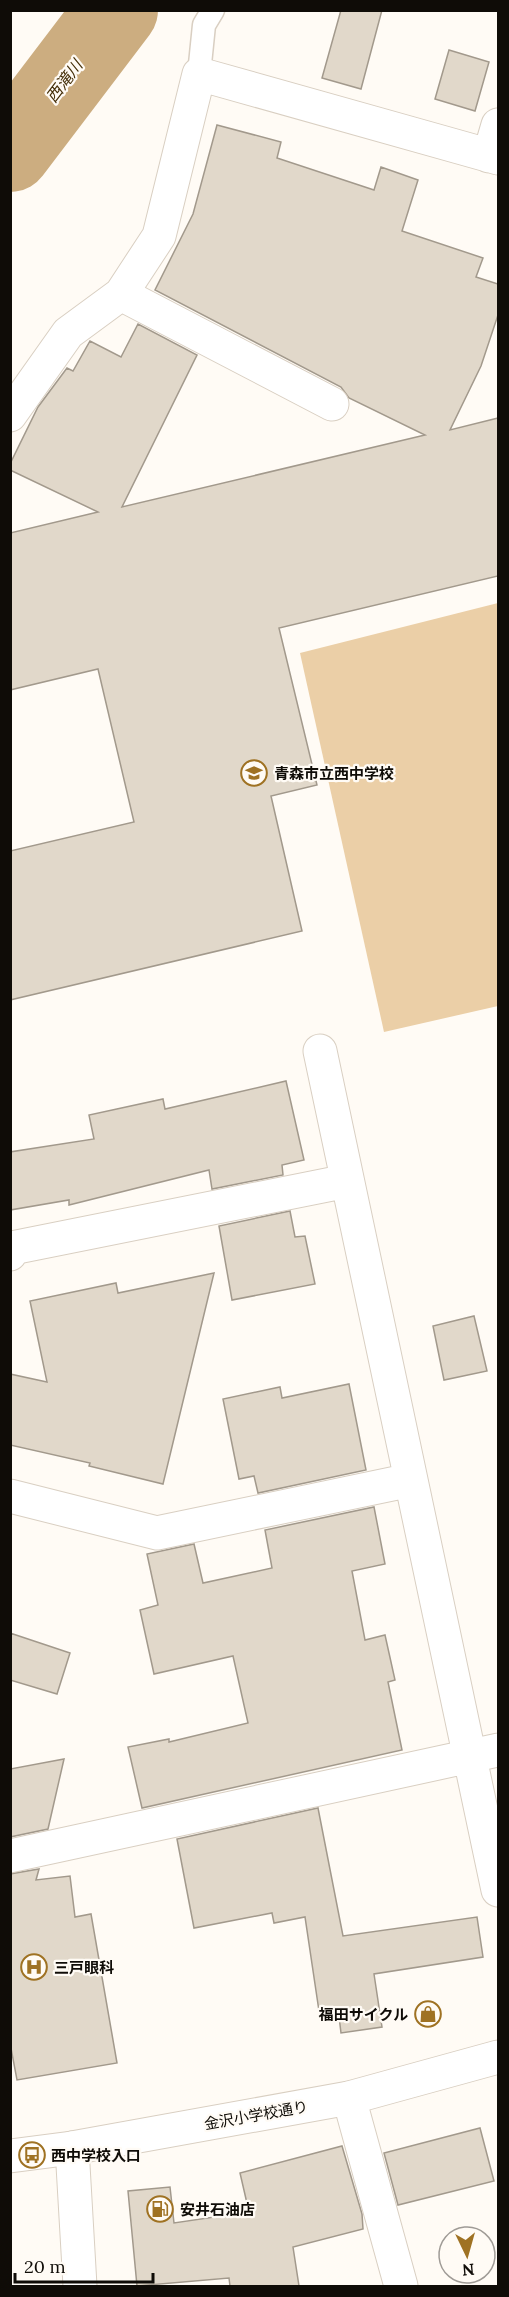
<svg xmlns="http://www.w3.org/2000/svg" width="509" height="2297" font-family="Lora,'Noto Sans JP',serif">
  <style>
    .pitch { fill: #ebcfa7 }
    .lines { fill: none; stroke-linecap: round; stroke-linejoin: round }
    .river { stroke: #ccad80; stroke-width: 82 }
    .building { fill: #e1d8ca; stroke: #a2998c; stroke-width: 1.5 }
    .lane-casing { stroke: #d9cfc2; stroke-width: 25 }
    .street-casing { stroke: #d9cfc2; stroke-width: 35 }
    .secondary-casing { stroke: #d9cfc2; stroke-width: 35 }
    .lane { stroke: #fff; stroke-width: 22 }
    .street { stroke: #fff; stroke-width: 33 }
    .secondary { stroke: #fff; stroke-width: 33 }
    .labels { text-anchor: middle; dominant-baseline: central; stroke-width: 4.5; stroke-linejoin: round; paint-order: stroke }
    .poi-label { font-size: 15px; font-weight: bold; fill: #0f0c07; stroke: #fffbf5; text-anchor: start }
    .street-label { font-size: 15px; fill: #0f0c07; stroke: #fffbf5 }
    .water-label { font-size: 16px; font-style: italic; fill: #442e08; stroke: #fffbf5 }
  </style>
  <rect width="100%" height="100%" fill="#fffbf5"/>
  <path class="pitch" d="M498,603V1006L384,1032L300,653Z"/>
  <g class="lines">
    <path class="river" d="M10,151L117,10"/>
  </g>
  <path class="building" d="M341,10H382L361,89L322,78Z
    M449,50L489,62L475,111L435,99Z
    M217,125L281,142L277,158L374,190L381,167L418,180L402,231L483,258L476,277L498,284V315L481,366L450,430L498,418V576L279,628L317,785L271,796L302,931L10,1000V851L134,822L98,669L10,690V533L98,512L10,470V464L38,407L67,368L73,371L90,341L121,357L138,324L197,355L122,507L425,435L349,398L341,387L155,290L193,214Z
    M286,1081L304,1160L282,1165L283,1175L212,1189L209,1170L69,1205V1200L10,1210V1152L94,1139L89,1115L163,1099L165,1109Z
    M290,1211L295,1237L305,1236L315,1284L232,1300L219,1226Z
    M214,1273L163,1484L89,1466L90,1463L10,1445V1374L47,1382L30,1301L116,1283L118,1293Z
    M474,1316L487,1371L444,1380L433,1326Z
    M349,1384L366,1470L258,1493L254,1476L239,1479L223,1399L280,1387L282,1398Z
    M374,1507L385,1564L352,1571L365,1640L385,1635L395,1680L388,1682L402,1750L142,1808L128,1747L169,1739V1742L248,1723L233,1656L154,1674L140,1610L158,1605L147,1554L194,1544L203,1583L272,1568L265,1530Z
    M10,1633L70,1653L57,1694L10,1680Z
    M64,1759L48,1829L10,1837V1769Z
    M318,1808L343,1936L477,1917L483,1957L374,1974L382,2027L341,2033L338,2008L319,2011L305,1917L274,1923L272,1913L194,1928L177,1839Z
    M39,1869L36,1880L70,1876L75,1917L91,1914L117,2063L17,2080L10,2043V1874Z
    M480,2128L494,2181L398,2205L384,2153Z
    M342,2146L362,2214L363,2229L293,2247L299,2286H230L229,2278L137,2286L128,2191L170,2187L174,2223L249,2212L240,2173Z"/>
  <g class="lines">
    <g class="lane-casing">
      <path id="lane" d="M199,74L204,25L213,10"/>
    </g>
    <g class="street-casing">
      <path id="street" d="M489,156L498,125
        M121,294L332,404
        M10,415L68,333L121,294L159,236L199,74L498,158
        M320,1051L498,1890
        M10,1254L12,1248L347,1181
        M10,1496L157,1533L411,1480
        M10,1856L498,1750
        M349,2098L401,2286
        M72,2148L80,2286"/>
    </g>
    <g class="secondary-casing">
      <path id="secondary" d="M10,2156L72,2148L349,2098L498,2057"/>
    </g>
    <use href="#lane" class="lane"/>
    <use href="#street" class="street"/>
    <use href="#secondary" class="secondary"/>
  </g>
  <defs>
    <g id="school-ring" transform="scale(1.35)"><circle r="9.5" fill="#fffbf5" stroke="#9f7223" stroke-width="1.5"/><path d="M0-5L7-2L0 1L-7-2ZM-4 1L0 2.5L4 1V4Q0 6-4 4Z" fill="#9f7223"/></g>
    <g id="hospital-ring" transform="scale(1.35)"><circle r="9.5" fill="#fffbf5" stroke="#9f7223" stroke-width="1.5"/><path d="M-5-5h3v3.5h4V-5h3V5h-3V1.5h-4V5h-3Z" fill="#9f7223"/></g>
    <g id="shop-ring" transform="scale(1.35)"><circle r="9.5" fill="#fffbf5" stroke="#9f7223" stroke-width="1.5"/><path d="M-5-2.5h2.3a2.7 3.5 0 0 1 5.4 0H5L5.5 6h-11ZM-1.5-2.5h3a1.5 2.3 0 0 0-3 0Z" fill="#9f7223"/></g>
    <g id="bus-ring" transform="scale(1.35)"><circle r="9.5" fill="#fffbf5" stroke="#9f7223" stroke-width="1.5"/><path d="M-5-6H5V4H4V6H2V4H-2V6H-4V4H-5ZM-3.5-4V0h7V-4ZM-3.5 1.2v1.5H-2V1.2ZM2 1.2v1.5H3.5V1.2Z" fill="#9f7223"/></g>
    <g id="fuel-ring" transform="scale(1.35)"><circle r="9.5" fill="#fffbf5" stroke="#9f7223" stroke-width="1.5"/><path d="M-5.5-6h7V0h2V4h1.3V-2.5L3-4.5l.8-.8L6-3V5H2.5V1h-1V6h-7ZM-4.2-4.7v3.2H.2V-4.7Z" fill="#9f7223"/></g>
  </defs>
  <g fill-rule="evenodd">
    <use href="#school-ring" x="254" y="773"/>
    <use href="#hospital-ring" x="34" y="1967"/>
    <use href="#shop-ring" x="428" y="2014"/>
    <use href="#bus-ring" x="32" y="2155"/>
    <use href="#fuel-ring" x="160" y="2209"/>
  </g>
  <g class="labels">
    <g class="poi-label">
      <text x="274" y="773">青森市立西中学校</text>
      <text x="54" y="1967">三戸眼科</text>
      <text x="408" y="2014" text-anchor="end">福田サイクル</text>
      <text x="51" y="2155">西中学校入口</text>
      <text x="180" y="2209">安井石油店</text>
    </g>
    <g class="street-label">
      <text transform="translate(256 2115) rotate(-10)">金沢小学校通り</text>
    </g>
    <g class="water-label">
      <text transform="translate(64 81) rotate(-53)">西滝川</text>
    </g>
  </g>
  <rect width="509" height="2297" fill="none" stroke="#0f0c07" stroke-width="24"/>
  <g transform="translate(467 2255) rotate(175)"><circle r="28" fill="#fffbf5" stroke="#9f9b96" stroke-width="1.5"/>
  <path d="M0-4.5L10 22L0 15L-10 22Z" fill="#9f7223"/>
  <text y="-9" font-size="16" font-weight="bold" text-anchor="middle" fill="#0f0c07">N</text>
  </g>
  <path d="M15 2273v9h138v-9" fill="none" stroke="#0f0c07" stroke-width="3"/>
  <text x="24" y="2273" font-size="18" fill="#0f0c07" stroke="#fffbf5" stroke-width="4.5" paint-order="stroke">20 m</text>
</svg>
